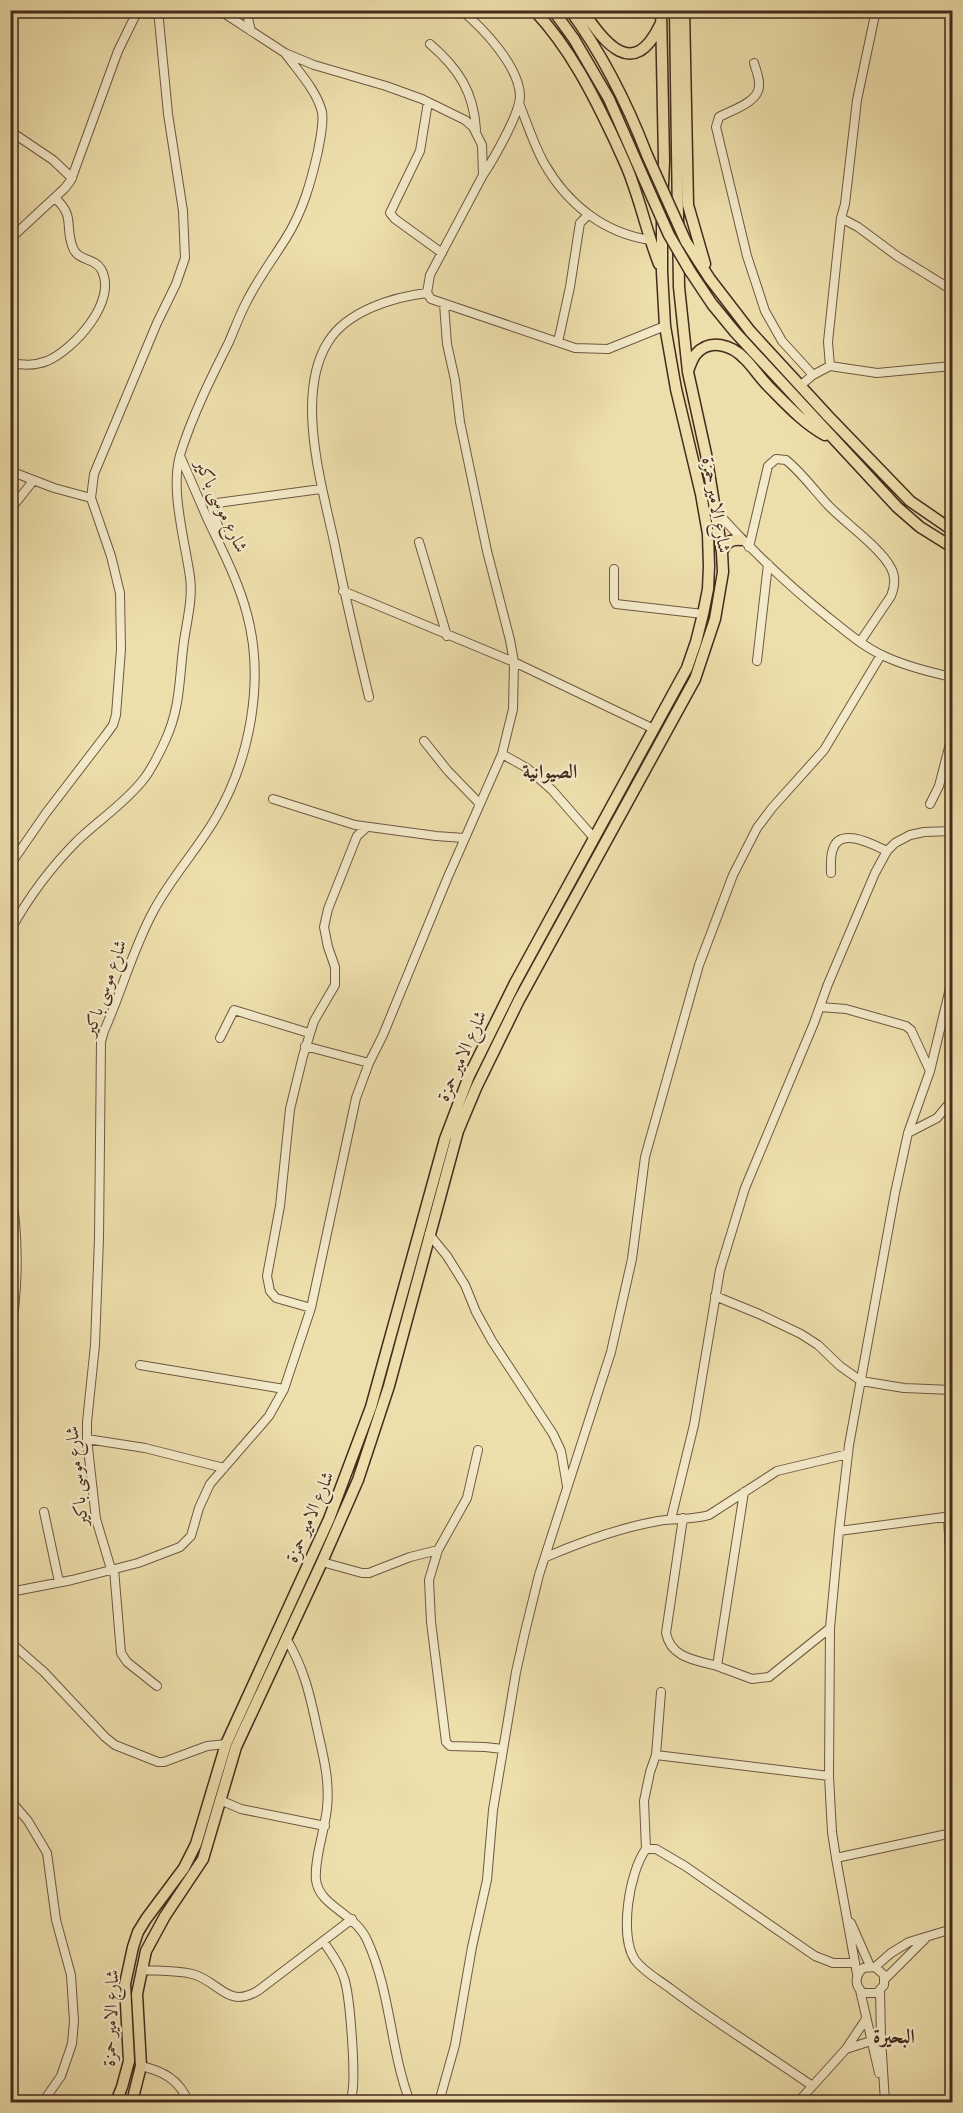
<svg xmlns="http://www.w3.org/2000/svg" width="963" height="2113" font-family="'Libre Bodoni',Amiri,serif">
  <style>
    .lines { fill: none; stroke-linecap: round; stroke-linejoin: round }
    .minor-casing { stroke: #705741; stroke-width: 10 }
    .major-casing { stroke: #462a1d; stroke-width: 13 }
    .minor { stroke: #f3eac9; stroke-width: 8 }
    .major { stroke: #eddfac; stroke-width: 10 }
    .major-bridge-casing { stroke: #462a1d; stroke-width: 13; stroke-linecap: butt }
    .major-bridge { stroke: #eddfac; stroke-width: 10 }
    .labels { text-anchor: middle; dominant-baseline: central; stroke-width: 4.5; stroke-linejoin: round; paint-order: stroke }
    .street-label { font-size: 18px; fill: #462a1d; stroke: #f3eac9 }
    .neighbourhood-label { font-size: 20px; font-weight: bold; fill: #462a1d; stroke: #f3eac9 }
  </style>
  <rect width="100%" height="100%" fill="#eddfac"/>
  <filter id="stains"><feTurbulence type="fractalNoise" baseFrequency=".00333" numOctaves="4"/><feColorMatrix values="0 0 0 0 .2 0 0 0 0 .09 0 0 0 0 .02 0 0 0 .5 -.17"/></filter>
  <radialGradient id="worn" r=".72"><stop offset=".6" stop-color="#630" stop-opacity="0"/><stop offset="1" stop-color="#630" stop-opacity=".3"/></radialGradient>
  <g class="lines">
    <g class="minor-casing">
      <path id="minor" d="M219,10L285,53L314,65L386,86L422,99L465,120L473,127L482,145L483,175L430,275L427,293L431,299L575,348L608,349L665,326
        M246,10L251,31
        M461,10C483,28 520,67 520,97C519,115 493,160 483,175
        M430,44C458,68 474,92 476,130
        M754,63C756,70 760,79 759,86C759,102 732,110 719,117L716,127L747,256L765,311L782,341L813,375
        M428,102L420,151L390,213L395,219L442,253
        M519,103C527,123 534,145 544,163C567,204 604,233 650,240
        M10,131L53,160L72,178
        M841,218L858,227L897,256L952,290
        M10,239L65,188L71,180L118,51L138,10
        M558,342L570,287L579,229L580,223L587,216
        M10,363C23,365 34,366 47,361C73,350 119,301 101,269C95,258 78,261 73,248C64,226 76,217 55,198
        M830,366L877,373L952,366
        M801,385L813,375L830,366L828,342L841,218L845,204L857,100L876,10
        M10,471L54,488L91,498
        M10,510L33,481
        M715,510C750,549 788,585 829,618C846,631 862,646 882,655C904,666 929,672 952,677
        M221,535L212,508L217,503L321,489
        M419,542L447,636
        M749,547L768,466L776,459L786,460C802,473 814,490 828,505C845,523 880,547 891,568C896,577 895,586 891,596L860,642
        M614,569V600L616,604L703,614
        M343,591L514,662L654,729
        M757,661L768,564
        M369,697C357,647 345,597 335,546C323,489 294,396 328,342C347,311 393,297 427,293
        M424,741L448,771L480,804
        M502,754L527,768L552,790L594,838
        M273,799L355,825L436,836L464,838
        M930,804L939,786L952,736
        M10,865L46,813L105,736L113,725L116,715L121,649L120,593L111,556L91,498L94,474L157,323L176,284L185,258L183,211L168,114L158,10
        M831,873C831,865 830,856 833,849C840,826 874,845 887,851
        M10,931C28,898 51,867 78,840C99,820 125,803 143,780C152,769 159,754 165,741C181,707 179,677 184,641C187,620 193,598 190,577C185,541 170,490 180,455C192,416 211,378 229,342C235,328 240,314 247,301C258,279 273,259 286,238C303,211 311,182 318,151C320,139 324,124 322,112C317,91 298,71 285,53
        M820,1007L846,1009L906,1026L911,1030L930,1071
        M220,1038L234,1010L309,1033
        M305,1046L369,1063
        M908,1133L937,1118L952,1100
        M10,1184C19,1235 19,1286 10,1338
        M429,1234L447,1256L465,1285L476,1312L492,1341L553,1434L561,1451L567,1486
        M715,1296L759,1314L801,1334L818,1345L840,1366L861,1381L904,1388L952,1390
        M311,1308L276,1298L270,1291L267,1276L280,1206L290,1109L303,1056L314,1021L335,985V967L328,947L324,927L328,909L357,836L367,827
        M140,1365L284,1389
        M87,1439L145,1448L224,1468
        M478,1450L467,1498L438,1550L429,1580L431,1622L446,1742L450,1746L485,1747L503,1749
        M744,1492L717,1666L752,1679L769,1677L830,1628
        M44,1512L59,1582
        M948,1517L952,1586
        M683,1518L666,1633C671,1658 695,1660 717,1666
        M671,1519L694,1425L720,1270L745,1188L814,1023L828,984L875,873L887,851L895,843L910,835L924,832L952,831
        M839,1531L952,1516
        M546,1557C583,1541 619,1528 658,1521C676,1518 693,1520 709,1515L777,1471L848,1454
        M322,1562L362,1573H369L410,1557L438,1550
        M10,1592L72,1580L138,1563L180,1547L191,1536L199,1508L210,1484L269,1416L284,1389L311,1308L356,1098L369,1063L383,1035L447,879L502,754L513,709L514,662L510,640L487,551L460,422L455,380L447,344L444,304
        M286,1638C304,1668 310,1695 317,1728C323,1755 330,1780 327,1808C325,1830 314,1859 316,1880C319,1906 355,1913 367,1940C391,1992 390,2050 410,2102
        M10,1642L44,1672L105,1737L115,1745L158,1762H164L207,1746L226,1744
        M157,1686L127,1662L121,1653L114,1569H111L96,1519L87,1439V1422L95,1345L99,1238L101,1042L104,1031C122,991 133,948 154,910C171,878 196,851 215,819C250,760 265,681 247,614C238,580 222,550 207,518C198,497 189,476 180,456
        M656,1755L661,1692
        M10,1800L28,1821L47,1853L56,1920L71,1975L74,2021L72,2044L61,2076L43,2102
        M220,1800L241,1809L325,1826
        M646,1849L644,1801L650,1772L656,1755L829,1776
        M836,1858L952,1833
        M851,1923L870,1966
        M323,1941C331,1953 340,1964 344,1978C350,1995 357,2083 351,2098L343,2102
        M875,1967L884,1975V1985L877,1993H863C854,1985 855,1976 863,1968L875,1967L891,1953L909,1942L952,1929
        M141,1970C158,1971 176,1970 192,1974C220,1981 227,2010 259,1990L352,1919
        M857,1974L836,1858L832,1832L829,1776L830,1628L839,1531L849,1445L895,1193L908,1133L930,1071L952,980
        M885,1979L925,1939
        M860,1990L879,2073
        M880,1990L881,2038L885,2102
        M846,2049L874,2040
        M141,2066C163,2071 180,2080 188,2102
        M811,2085C765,2053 716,2023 671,1989C659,1980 644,1972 635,1960C619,1936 629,1872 646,1849H656L685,1866L815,1956L833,1963H855
        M439,2102L455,2045L472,1947L487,1880L493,1810L516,1672L525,1632L539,1575L611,1352L632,1259L645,1157L699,965L733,875L757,828L772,808L824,750L881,655
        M798,2102L846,2049L866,2019"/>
    </g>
    <g class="major-casing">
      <path id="major" d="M534,10C570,48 594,96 616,143C621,155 628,168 632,181C642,208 648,236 659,264
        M553,10L574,39L609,99L652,197
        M570,10C603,55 627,103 647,155
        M582,10C605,43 633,81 660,25
        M684,10L688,205L705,264
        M686,242L710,279L750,331L828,416L910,501L952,530
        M690,271L712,304L735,332L897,507L920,527L952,547
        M688,371C690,366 692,359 696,354C710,338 732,345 745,359C753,367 760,378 769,387C786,404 803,423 825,435
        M722,552C725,543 731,539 741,540
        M116,2102L122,2087L129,2061L125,1984L133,1947L138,1932L146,1919L184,1868L196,1844L226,1744L329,1519L371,1407L445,1139L469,1076L515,983L687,668L696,642L703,614L708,589L709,566L708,534L701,494L676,389L665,326L662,272V207L664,161L661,10
        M132,2102L141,2066L137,1994L146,1951L165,1916L203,1859L236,1747L322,1562L358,1480L389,1386L458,1131L476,1088L519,1000L695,679L715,619L723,572L722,552L706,454L688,372L679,287L675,10"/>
    </g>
    <use href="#minor" class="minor"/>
    <use href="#major" class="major"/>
    <g class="major-bridge-casing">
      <path id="major-bridge" d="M647,155L686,242
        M652,197L669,235L690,271"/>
    </g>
    <use href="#major-bridge" class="major-bridge"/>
  </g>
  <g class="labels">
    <g class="street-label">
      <text transform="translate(716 505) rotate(80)">شارع الامير حمزة</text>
      <text transform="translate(221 506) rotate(65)">شارع موسى باكير</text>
      <text transform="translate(105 988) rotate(-71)">شارع موسى باكير</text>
      <text transform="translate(462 1056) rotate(-66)">شارع الامير حمزة</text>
      <text transform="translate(77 1476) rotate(-96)">شارع موسى باكير</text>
      <text transform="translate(310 1517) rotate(-67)">شارع الامير حمزة</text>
      <text transform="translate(111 2018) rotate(-88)">شارع الامير حمزة</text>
    </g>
    <g class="neighbourhood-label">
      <text x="550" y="772">الصيوانية</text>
      <text x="894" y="2037">البحيرة</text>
    </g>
  </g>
  <rect width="963" height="2113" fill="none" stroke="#eddfac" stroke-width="36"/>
  <rect x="12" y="12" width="939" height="2089" fill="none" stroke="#462a1d" stroke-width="3"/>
  <rect x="18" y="18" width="927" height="2077" fill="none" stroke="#462a1d" stroke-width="1.5"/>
  <rect width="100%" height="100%" filter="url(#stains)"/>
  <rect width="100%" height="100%" fill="url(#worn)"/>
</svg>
